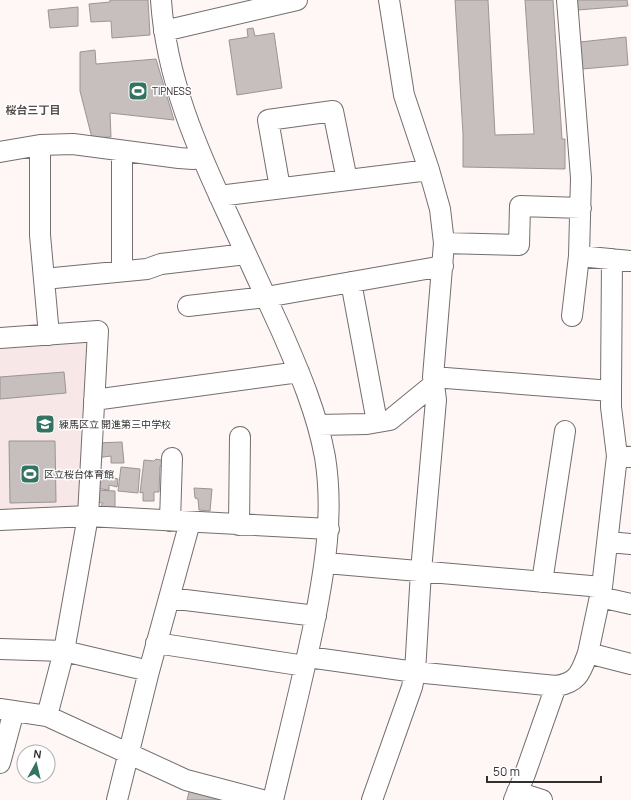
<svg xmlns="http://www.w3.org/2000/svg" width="631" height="800" font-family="Manrope,'Noto Sans JP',sans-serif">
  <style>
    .built { fill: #f8e7e7 }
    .building { fill: #c6bfbe; stroke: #9b9494 }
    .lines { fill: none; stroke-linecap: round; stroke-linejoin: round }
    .minor-casing { stroke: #746e6e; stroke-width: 22 }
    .minor { stroke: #fff; stroke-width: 20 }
    .labels { text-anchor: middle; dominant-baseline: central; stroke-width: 3; stroke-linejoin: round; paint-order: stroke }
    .poi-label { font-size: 10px; fill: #322f2f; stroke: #fff; text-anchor: start }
    .neighbourhood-label { font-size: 11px; font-weight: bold; fill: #544e4e; stroke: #fff }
  </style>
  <rect width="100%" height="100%" fill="#fef7f6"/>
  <path class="built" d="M87,338L94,342L85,503L78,509L0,512V345Z"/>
  <path class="building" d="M110,0H148L150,35L112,38L111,21L91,22L89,4L110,2Z
    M455,0H488L495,135L534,134L525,0H553L562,139H565V169L463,167V134Z
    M577,0H627L628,6L578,10Z
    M78,7V26L50,28L48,10Z
    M253,28L255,36L274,33L282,88L237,95L229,40L248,37L247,29Z
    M626,37L628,65L582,69L580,42Z
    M95,50L96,64L156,59L174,120L110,113L111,137L92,138L80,91V52Z
    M64,372L66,393L0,399V377Z
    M9,441H55L56,502L10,503Z
    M122,442L124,463H111V456L96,458L95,443Z
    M156,459L165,461L164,466H160L159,492H154V501H143V492L140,493L144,460L154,461Z
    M121,467L140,469L138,493L118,491Z
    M96,473L113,474L114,478L118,479L117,487L109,485V490L95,488Z
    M194,488L212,489L210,511L199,510L198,499L195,498Z
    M94,490L115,491V508L100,507L103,503L92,502Z
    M190,788L223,796L222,800H187Z"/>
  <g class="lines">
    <g class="minor-casing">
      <path id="minor" d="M161,0C166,78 197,149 230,219C247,256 264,293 281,330C299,371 317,413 325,457C334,513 325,568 314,624C302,683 287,741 273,800
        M567,0L581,178L579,256L572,316
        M164,31L297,0
        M40,145V235L49,335
        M0,152L40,145L73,144L179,158L193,159L201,157
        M280,188L268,120L333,111L347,180
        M219,196L429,170
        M444,243L519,245L520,206L581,208
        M579,256L631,261
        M612,259L611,391V407L617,456
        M122,271V151
        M44,279L147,269L161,264L246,254
        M351,282L377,422
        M188,306L266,297L443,266
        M0,338L98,331L88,516L64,651L47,716
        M433,377L611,391
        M94,400L299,372
        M318,425L367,424L390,420L434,384
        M0,520L88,516L329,529
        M170,521L172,458
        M239,525L240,437
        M608,542L631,544
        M326,563L602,587L617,456L631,457
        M542,582L565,431
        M600,597L631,604
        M169,598L316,616
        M156,643L305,666
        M0,649L64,651L149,671
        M588,653L602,587
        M308,657L415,672L556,686C578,683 581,672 588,653L631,664
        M0,709L47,716L186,780L262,800
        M0,763L14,711
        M517,792L542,800
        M117,800L149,671L190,522
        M372,800L412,687L415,672L421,571L436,400L433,377L444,243L440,209L429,170L404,95L389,0
        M514,800L525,774L556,686"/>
    </g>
    <use href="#minor" class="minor"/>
  </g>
  <defs>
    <g id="stadium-square" transform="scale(1)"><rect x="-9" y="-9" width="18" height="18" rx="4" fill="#347361" stroke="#fff"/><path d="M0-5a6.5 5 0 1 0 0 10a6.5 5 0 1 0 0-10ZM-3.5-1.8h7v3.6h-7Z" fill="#fff"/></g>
    <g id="school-square" transform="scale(1)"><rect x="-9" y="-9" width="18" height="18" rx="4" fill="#347361" stroke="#fff"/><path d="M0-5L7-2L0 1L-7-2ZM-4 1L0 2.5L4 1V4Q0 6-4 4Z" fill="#fff"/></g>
  </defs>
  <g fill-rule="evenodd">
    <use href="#stadium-square" x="138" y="91"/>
    <use href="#school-square" x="45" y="424"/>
    <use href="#stadium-square" x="30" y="474"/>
  </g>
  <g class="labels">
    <g class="poi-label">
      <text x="152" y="91">TIPNESS</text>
      <text x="59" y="424">練馬区立 開進第三中学校</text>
      <text x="44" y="474">区立桜台体育館</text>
    </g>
    <g class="neighbourhood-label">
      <text x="33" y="109">桜台三丁目</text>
    </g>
  </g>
  <g transform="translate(36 764) rotate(8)"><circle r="19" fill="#ffffff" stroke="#adacac"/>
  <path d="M0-3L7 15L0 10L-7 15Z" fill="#347361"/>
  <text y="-6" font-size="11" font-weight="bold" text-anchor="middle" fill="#322f2f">N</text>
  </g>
  <path d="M487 776v6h114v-6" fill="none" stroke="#322f2f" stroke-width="2"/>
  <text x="493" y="776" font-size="12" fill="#322f2f" stroke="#ffffff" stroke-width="3" paint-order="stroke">50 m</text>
</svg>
